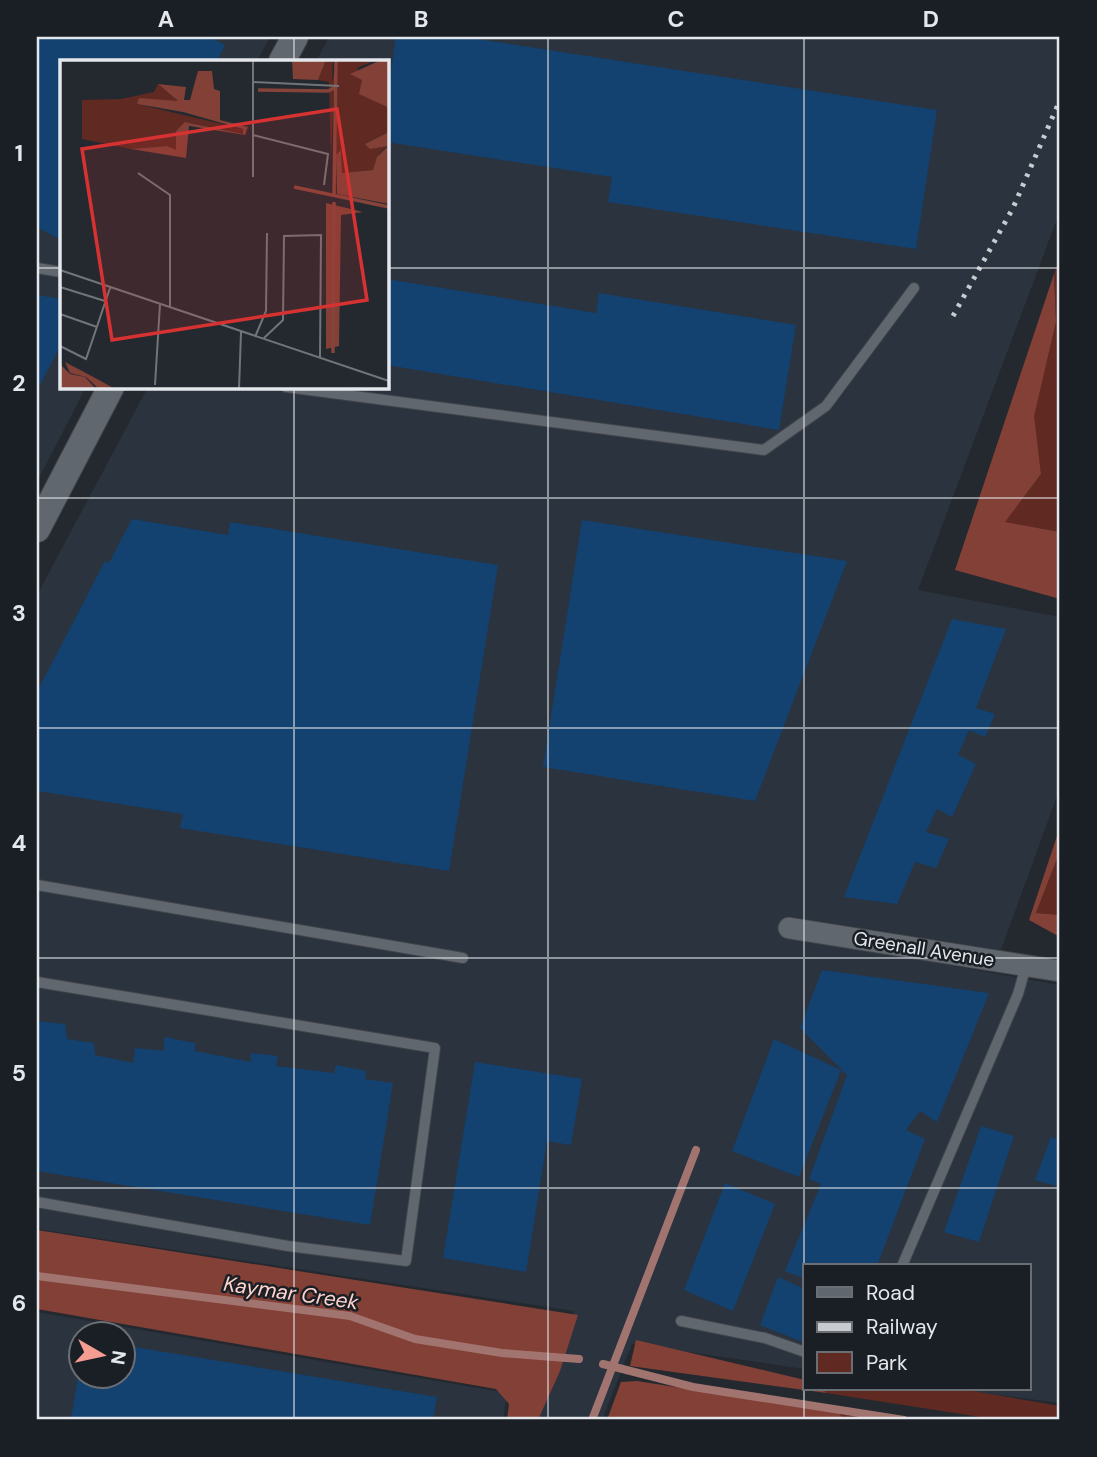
<svg xmlns="http://www.w3.org/2000/svg" width="1097" height="1457" font-family="'DM Sans',sans-serif">
  <style>
    .built { fill: #2a333e; fill-rule: evenodd }
    .green { fill: #602922 }
    .forest { fill: #834037 }
    .lines { fill: none; stroke-linecap: round; stroke-linejoin: round }
    .stream { stroke: #a2746f; stroke-width: 8 }
    .building { fill: #134270 }
    .service-casing { stroke: #41454a; stroke-width: 12 }
    .minor-casing { stroke: #41454a; stroke-width: 23 }
    .tertiary-casing { stroke: #41454a; stroke-width: 28 }
    .service { stroke: #61676e; stroke-width: 10 }
    .minor { stroke: #61676e; stroke-width: 21 }
    .tertiary { stroke: #61676e; stroke-width: 26 }
    .rail { stroke: #c8cbd0; stroke-width: 5; stroke-dasharray: 3.5 7; stroke-linecap: butt }
    .grid { fill: none; stroke: #e4e7eb; stroke-width: 2; stroke-opacity: 0.55 }
    .labels { text-anchor: middle; dominant-baseline: central; stroke-width: 5; stroke-linejoin: round; paint-order: stroke }
    .street-label { font-size: 19px; fill: #e4e7eb; stroke: #1a1f25 }
    .water-label { font-size: 21px; font-style: italic; fill: #fed3cc; stroke: #1a1f25 }
    .inset-river { fill: none; stroke: #86433a; stroke-width: 3.5 }
    .inset-road { fill: none; stroke: #71757a; stroke-width: 2 }
    .view { fill: #d73232; fill-opacity: 0.15; stroke: #d73232; stroke-width: 3.5 }
    .inset-edge { fill: none; stroke: #e4e7eb; stroke-width: 3.5 }
    .neatline { fill: none; stroke: #e4e7eb; stroke-width: 2.5 }
    .grid-label { font-size: 23px; text-anchor: middle; font-weight: bold; fill: #e4e7eb }
  </style>
  <rect width="100%" height="100%" fill="#24292f"/>
  <path class="built" d="M37,37H270L257,61H61V387H86L37,482Z
    M329,37H1060V211L918,590L1060,617V788L1001,950L788,916L780,935L1060,985V1403L952,1389H1029V1266H805V1369L632,1344L602,1420H530L574,1311L37,1229V595L148,387H387V61H316Z
    M37,1312L507,1393L503,1420H37ZM80,1334H122V1376H80Z"/>
  <path class="green" d="M1060,257V532L1004,522L1041,474L1033,416L1056,323L1054,274Z
    M1060,851V915L1036,913Z
    M823,1389H961L1060,1406V1420H1000L826,1393Z
    M839,1413L893,1420H844Z"/>
  <path class="forest" d="M1054,274L1056,322L1034,416L1041,474L1005,522L1060,532V599L955,570Z
    M1060,827V851L1036,913L1060,915V937L1029,920Z
    M37,1230L578,1315L560,1371L538,1420H507L509,1404L496,1389L37,1309Z
    M636,1340L805,1380V1389H823L826,1393L630,1366Z
    M637,1381L839,1413L844,1420H607L621,1382Z"/>
  <g class="lines">
    <path class="stream" d="M37,1276L350,1316L415,1339L502,1353L579,1359
      M603,1364L693,1387L904,1420
      M592,1420L696,1150"/>
  </g>
  <path class="building" d="M37,37H209L225,45L217,61H61V240L37,227Z
    M396,37H464L937,110L916,249L608,202L612,177L387,142V100Z
    M387,279L596,313L599,293L796,325L779,430L387,365Z
    M37,295L61,299V344L37,391Z
    M132,519L228,535L230,522L498,565L449,871L180,828L183,814L37,791V692L105,561L109,563Z
    M582,520L847,561L755,801L543,767Z
    M952,619L1006,629L976,708L995,714L985,737L969,730L958,755L976,764L952,817L937,809L926,832L949,839L936,868L915,862L897,904L844,897Z
    M822,970L989,993L937,1122L920,1111L906,1130L925,1139L877,1266H805V1279L785,1271L821,1184L809,1179L847,1075L800,1028Z
    M37,1021L65,1024L67,1039L94,1043L95,1055L133,1063L135,1048L164,1051V1037L195,1043V1051L251,1062V1053L278,1056L276,1066L334,1073L336,1065L366,1071L365,1079L393,1083L370,1225L37,1171Z
    M774,1039L841,1070L799,1177L732,1151Z
    M475,1062L582,1079L571,1145L547,1141L526,1272L443,1258Z
    M981,1126L1014,1136L979,1242L944,1232Z
    M1051,1137L1060,1140V1187L1035,1180Z
    M725,1183L775,1204L733,1311L684,1290Z
    M778,1277L805,1289V1343L760,1325Z
    M122,1345L437,1397L433,1420H71L79,1371L80,1376H122Z"/>
  <g class="lines">
    <g class="service-casing">
      <path id="service" d="M37,268L61,272
        M286,387L764,450L826,406L914,288
        M37,885L463,958
        M37,982L435,1048L406,1261L288,1246L37,1202
        M902,1266L1018,994L1026,966
        M681,1321L765,1338L805,1352"/>
    </g>
    <g class="minor-casing">
      <path id="minor" d="M789,928L1060,971"/>
    </g>
    <g class="tertiary-casing">
      <path id="tertiary" d="M282,61L295,37
        M37,529L111,387"/>
    </g>
    <use href="#service" class="service"/>
    <use href="#minor" class="minor"/>
    <use href="#tertiary" class="tertiary"/>
    <path class="rail" d="M953,316L1013,208L1060,100"/>
  </g>
  <path class="grid" d="M294,37V61M548,37V1420M804,37V1420M37,268H61M387,268H1060M294,387V1420M37,498H1060M37,728H1060M37,958H1060M37,1188H1060"/>
  <g class="labels">
    <g class="street-label">
      <text transform="translate(924 949) rotate(9)">Greenall Avenue</text>
    </g>
    <g class="water-label">
      <text transform="translate(291 1293) rotate(8)">Kaymar Creek</text>
    </g>
  </g>
  <g transform="translate(60 60)">
    <rect width="329" height="329" fill="#24292f"/>
    <path d="M266,0H273L272,22L277,0H316L297,8L302,20L300,34L329,48V72L305,84L328,85L319,94L313,110L282,113L281,91L276,95L274,28L271,99L269,22L258,20ZM98,24L119,42L77,44L183,69V74L126,62L116,91L107,86L71,89L22,79V40L61,39L94,32Z" fill="#602922"/>
    <path d="M232,0H266L258,20L233,19ZM321,0H329V48L299,34L302,20L290,14ZM138,11H152L154,29L160,31V60L188,67L185,75L129,66L126,98L71,89L107,86L116,90V71L125,62L183,74V69L123,52L77,44L79,38L118,41L98,24L126,27L124,40H130ZM329,72V144L277,134L276,95L281,90L282,113L313,110L317,97L328,86L310,89L305,84ZM266,143L303,152L281,155L279,286L266,289ZM5,302L39,320L55,329H39L26,317L10,313Z" fill="#834037"/>
    <path d="M0,304L10,314L25,317L36,329H0Z" fill="#86433a"/>
    <path class="inset-river" d="M198,30L268,31L276,27M234,127L329,147M274,137L276,0M273,293L274,142"/>
    <path class="inset-road" d="M193,22L279,26M193,75L268,94L264,125M78,113L110,135V248M193,117V0M0,210L329,321M0,227L45,241M0,254L37,267M195,277L206,251L207,173M204,278L223,260L224,176L261,175L260,297M0,286L26,299L50,228M95,325L100,244M179,329L181,272"/>
    <path class="view" d="M277,49L307,240L52,280L22,89Z"/>
    <rect width="329" height="329" class="inset-edge"/>
  </g>
  <rect width="1097" height="1457" fill="none" stroke="#1a1f25" stroke-width="77"/>
  <rect x="803" y="1264" width="228" height="126" fill="#1a1f25" stroke="#6b6f74" stroke-width="2"/>
  <rect x="817" y="1287" width="35" height="10" fill="#61676e" stroke="#6b6f74" stroke-width="2"/>
  <text x="866" y="1300" font-size="21" fill="#e4e7eb">Road</text>
  <rect x="817" y="1322" width="35" height="10" fill="#c8cbd0" stroke="#6b6f74" stroke-width="2"/>
  <text x="866" y="1334" font-size="21" fill="#e4e7eb">Railway</text>
  <rect x="817" y="1352" width="35" height="21" fill="#602922" stroke="#6b6f74" stroke-width="2"/>
  <text x="866" y="1370" font-size="21" fill="#e4e7eb">Park</text>
  <g transform="translate(102 1355) rotate(99)"><circle r="33" fill="#1a1f25" stroke="#6b6f74" stroke-width="2"/>
  <path d="M0-5L12 26L0 18L-12 26Z" fill="#f59d90"/>
  <text y="-10" font-size="19" font-weight="bold" text-anchor="middle" fill="#e4e7eb">N</text>
  </g>
  <rect x="38" y="38" width="1020" height="1380" class="neatline"/>
  <g class="grid-label">
    <text x="166" y="27">A</text>
    <text x="421" y="27">B</text>
    <text x="676" y="27">C</text>
    <text x="931" y="27">D</text>
    <text x="19" y="161">1</text>
    <text x="19" y="391">2</text>
    <text x="19" y="621">3</text>
    <text x="19" y="851">4</text>
    <text x="19" y="1081">5</text>
    <text x="19" y="1311">6</text>
  </g>
</svg>
